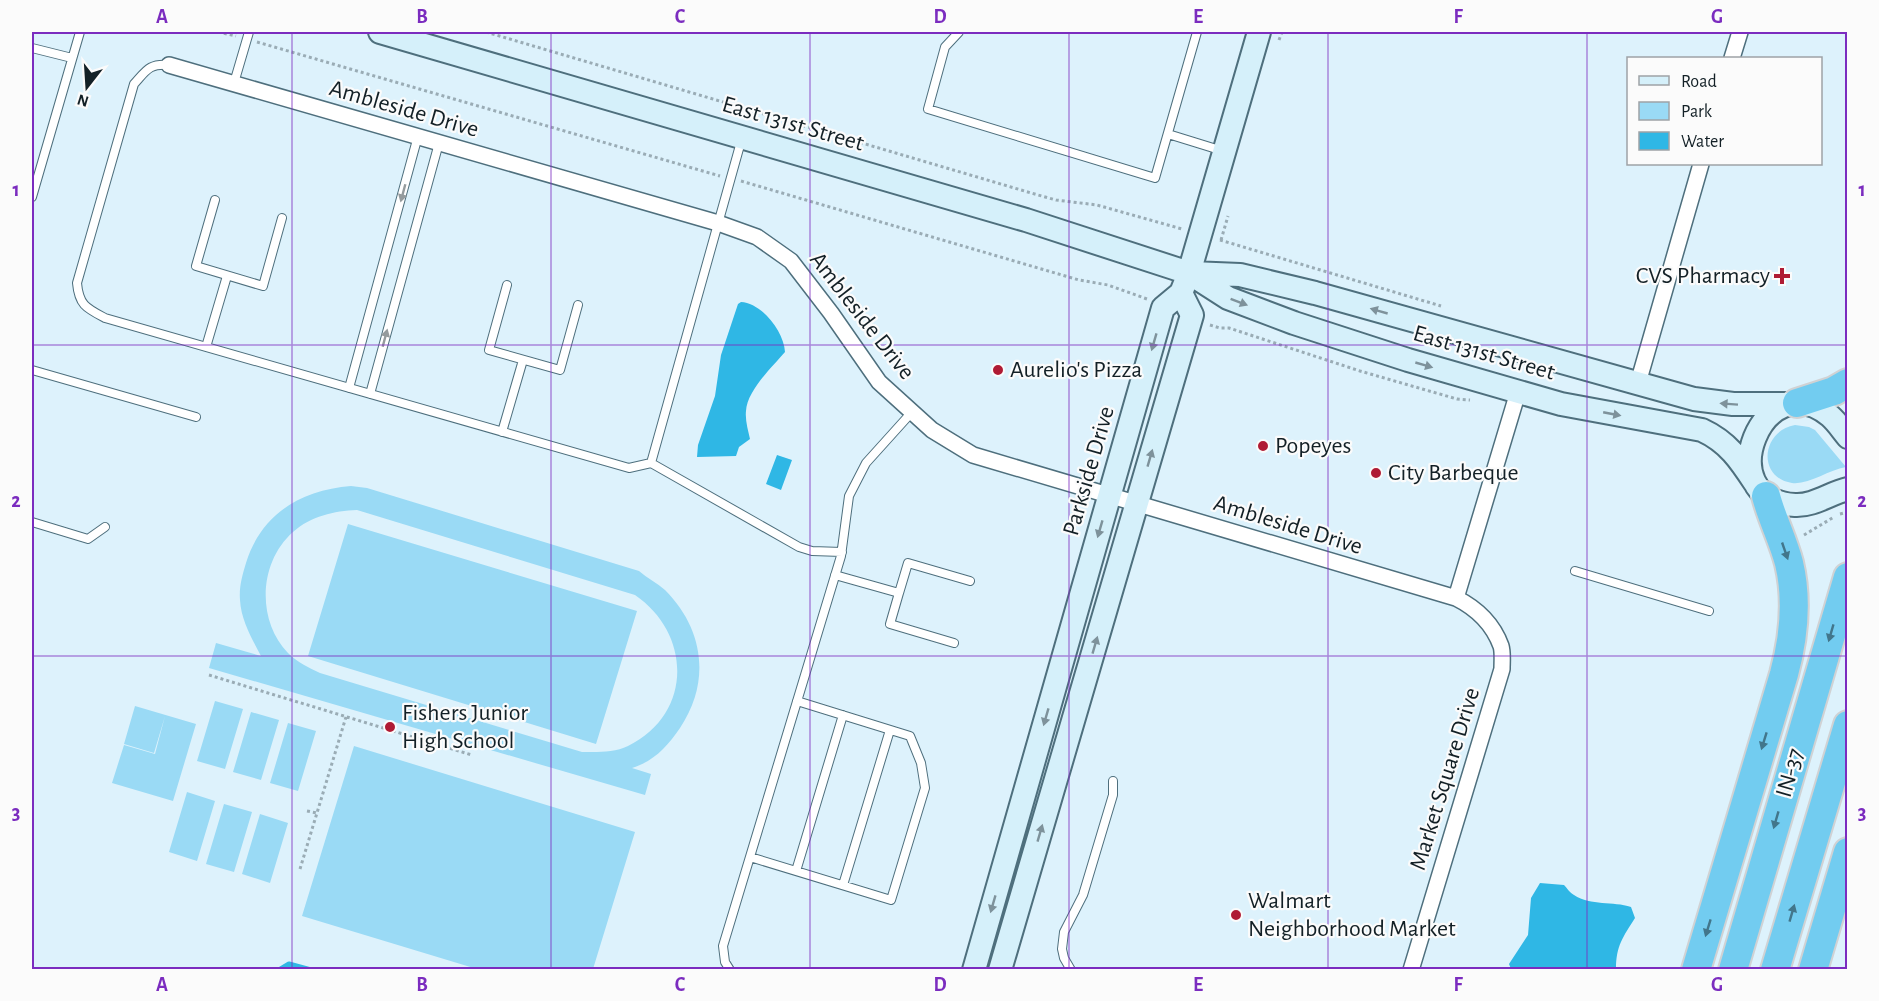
<svg xmlns="http://www.w3.org/2000/svg" width="1879" height="1001" font-family="'Alegreya Sans',sans-serif">
  <style>
    .green { fill: #9adaf5; fill-rule: evenodd }
    .water { fill: #2fb7e5 }
    .lines { fill: none; stroke-linecap: round; stroke-linejoin: round }
    .stream { stroke: #2fb7e5; stroke-width: 5 }
    .lane-casing { stroke: #4e6f7d; stroke-width: 10 }
    .street-casing { stroke: #4e6f7d; stroke-width: 18 }
    .secondary-casing { stroke: #4e6f7d; stroke-width: 26 }
    .highway-casing { stroke: #d0d2d4; stroke-width: 32 }
    .path { stroke: #9aacb5; stroke-width: 3; stroke-dasharray: 3 3; stroke-linecap: butt }
    .lane { stroke: #fff; stroke-width: 8 }
    .street { stroke: #fff; stroke-width: 15 }
    .secondary { stroke: #d5f0fa; stroke-width: 22 }
    .highway { stroke: #72ccf0; stroke-width: 28 }
    .oneway { fill: #959b9d }
    .oneway2 { fill: #7e929b }
    .oneway3 { fill: #42768b }
    .grid { fill: none; stroke: #7b2cbf; stroke-width: 1.5; stroke-opacity: 0.55 }
    .poi-dot { fill: #af1b34; stroke: #fbfbfb; stroke-width: 2 }
    .labels { text-anchor: middle; dominant-baseline: central; stroke-width: 4.5; stroke-linejoin: round; paint-order: stroke }
    .street-label { font-size: 24px; fill: #132026; stroke: #fbfbfb }
    .poi-label { font-size: 24px; fill: #132026; stroke: #fbfbfb; text-anchor: start }
    .neatline { fill: none; stroke: #7b2cbf; stroke-width: 2 }
    .grid-label { font-size: 20px; text-anchor: middle; font-weight: bold; fill: #7b2cbf }
  </style>
  <rect width="100%" height="100%" fill="#ddf2fc"/>
  <path class="green" d="M1795,425L1809,427L1815,430L1846,467C1828,470 1809,485 1792,483C1757,478 1761,431 1795,425Z
    M351,486L367,488L639,571C647,578 657,583 665,590C704,629 711,682 680,728C667,747 654,761 632,768L651,774L645,795L209,668L216,643L261,656C252,639 241,620 240,600C239,587 242,576 246,563C261,514 301,490 351,486ZM357,510L635,595C692,634 693,714 628,746C614,753 597,752 582,752L320,673C309,668 297,662 288,653C257,621 258,563 293,532C311,516 334,511 357,510Z
    M348,524L637,611L596,744L308,656Z
    M215,701L243,709L225,769L197,761Z
    M135,706L196,724L173,801L112,783L124,745L155,754L165,716L154,753L124,744Z
    M251,712L279,720L261,780L233,772Z
    M288,723L316,731L298,791L270,783Z
    M354,746L635,832L593,969H477L302,916Z
    M187,792L215,801L197,861L169,852Z
    M224,804L252,812L234,872L206,864Z
    M260,814L288,823L270,883L242,874Z"/>
  <path class="water" d="M741,302C762,303 784,332 785,352C772,367 747,391 746,411C745,420 748,430 750,439L739,447L736,456L697,457L698,445L715,396L721,355L738,304Z
    M777,455L792,460L781,490L766,484Z
    M1540,883L1564,885C1567,888 1570,893 1574,895C1591,906 1613,901 1631,907L1635,918C1623,937 1616,946 1616,969H1511L1509,964L1528,935L1531,898Z"/>
  <g class="lines">
    <path class="stream" d="M279,970L289,964L311,970"/>
    <g class="lane-casing">
      <path id="lane" d="M959,32L945,47L928,109L1155,178L1197,32
        M32,48L72,58
        M169,65C149,63 146,71 134,84L77,283C79,305 86,308 105,318L629,468L651,463
        M234,83L249,32
        M1168,134L1223,151
        M742,138L651,463L799,547L812,551L842,552
        M32,197L80,32
        M215,200L196,266L263,286L282,218
        M507,285L489,350L560,370L578,305
        M206,347L227,276
        M32,370L196,417
        M349,388L418,136
        M370,394L439,143
        M502,432L523,360
        M32,522L88,539L105,527
        M1575,571L1709,611
        M835,575L899,593L890,624L954,643
        M899,593L908,563L970,581
        M750,857L891,900L925,788L921,763L910,736L797,701
        M796,871L843,715
        M843,885L890,730
        M730,970L725,962L723,946L841,556L849,496L866,463L912,412
        M1071,970L1064,958L1062,949L1064,932L1083,895L1113,795V781"/>
    </g>
    <g class="street-casing">
      <path id="street" d="M1732,58L1740,32
        M169,65L718,223L757,237L791,261L831,313L879,382L932,430L973,455L1456,598C1476,608 1493,624 1501,646C1503,652 1502,662 1502,669L1411,970
        M1638,383L1701,164
        M1456,598L1518,392"/>
    </g>
    <g class="secondary-casing">
      <path id="secondary" d="M380,32L1026,220L1189,273L1228,298L1294,323L1408,360L1561,404L1702,430C1728,442 1740,460 1755,483
        M1191,273L1240,275L1315,293L1694,399L1733,404H1788
        M1848,437C1842,430 1837,422 1830,416C1764,360 1707,500 1795,505C1814,506 1830,493 1848,489
        M974,970L1163,308L1181,293L1189,273L1259,32
        M1000,970L1192,315L1181,293"/>
    </g>
    <g class="highway-casing">
      <path id="highway" d="M1797,403L1834,391L1848,383
        M1696,970L1784,674C1794,637 1798,601 1789,563C1783,540 1772,519 1766,496
        M1733,970L1848,577
        M1775,970L1848,725
        M1813,970L1848,852"/>
    </g>
    <path class="path" d="M218,32L236,36
      M486,32L1038,195L1056,200L1097,205L1182,229
      M1279,40L1282,32
      M257,42L720,176
      M741,181L1079,280L1108,285L1147,299
      M1220,240L1441,306
      M1221,240L1228,216
      M1210,325L1220,328H1229L1360,371L1457,399L1470,400
      M1840,514L1848,512
      M1804,535L1834,517
      M209,675L472,755
      M307,811L317,813
      M300,869L346,717"/>
    <use href="#lane" class="lane"/>
    <use href="#street" class="street"/>
    <use href="#secondary" class="secondary"/>
    <use href="#highway" class="highway"/>
  </g>
  <defs><path id="oneway-solid" d="M-6-.8H1V-3.2L6.5 0L1 3.2V.8H-6Z" transform="scale(1.5)"/></defs>
  <g class="oneway">
    <use href="#oneway-solid" transform="translate(403 193) rotate(105)"/>
    <use href="#oneway-solid" transform="translate(385 338) rotate(-75)"/>
  </g>
  <g class="oneway2">
    <use href="#oneway-solid" transform="translate(1239 302) rotate(21)"/>
    <use href="#oneway-solid" transform="translate(1379 311) rotate(-164)"/>
    <use href="#oneway-solid" transform="translate(1154 342) rotate(106)"/>
    <use href="#oneway-solid" transform="translate(1424 365) rotate(16)"/>
    <use href="#oneway-solid" transform="translate(1729 404) rotate(-176)"/>
    <use href="#oneway-solid" transform="translate(1612 414) rotate(11)"/>
    <use href="#oneway-solid" transform="translate(1150 458) rotate(-74)"/>
    <use href="#oneway-solid" transform="translate(1100 529) rotate(106)"/>
    <use href="#oneway-solid" transform="translate(1095 645) rotate(-74)"/>
    <use href="#oneway-solid" transform="translate(1046 717) rotate(106)"/>
    <use href="#oneway-solid" transform="translate(1040 833) rotate(-74)"/>
    <use href="#oneway-solid" transform="translate(993 904) rotate(106)"/>
  </g>
  <g class="oneway3">
    <use href="#oneway-solid" transform="translate(1785 551) rotate(71)"/>
    <use href="#oneway-solid" transform="translate(1831 633) rotate(106)"/>
    <use href="#oneway-solid" transform="translate(1764 741) rotate(107)"/>
    <use href="#oneway-solid" transform="translate(1776 820) rotate(106)"/>
    <use href="#oneway-solid" transform="translate(1792 913) rotate(-74)"/>
    <use href="#oneway-solid" transform="translate(1708 928) rotate(107)"/>
  </g>
  <path class="grid" d="M292,32V970M551,32V970M810,32V970M1069,32V970M1328,32V970M1587,32V970M32,345H1848M32,656H1848"/>
  <g class="poi-dot">
    <path d="M1779 267h6v6h6v6h-6v6h-6v-6h-6v-6h6z"/>
    <circle cx="998" cy="370" r="6"/>
    <circle cx="1263" cy="446" r="6"/>
    <circle cx="1376" cy="473" r="6"/>
    <circle cx="390" cy="727" r="6"/>
    <circle cx="1236" cy="915" r="6"/>
  </g>
  <g class="labels">
    <g class="street-label">
      <text transform="translate(404 109) rotate(16)">Ambleside Drive</text>
      <text transform="translate(793 124) rotate(16)">East 131st Street</text>
      <text transform="translate(862 316) rotate(52)">Ambleside Drive</text>
      <text transform="translate(1484 353) rotate(16)">East 131st Street</text>
      <text transform="translate(1089 471) rotate(-74)">Parkside Drive</text>
      <text transform="translate(1288 525) rotate(17)">Ambleside Drive</text>
      <text transform="translate(1790 773) rotate(-74)">IN-37</text>
      <text transform="translate(1445 779) rotate(-73)">Market Square Drive</text>
    </g>
    <g class="poi-label">
      <text x="1770" y="276" text-anchor="end">CVS Pharmacy</text>
      <text x="1010" y="370">Aurelio's Pizza</text>
      <text x="1275" y="446">Popeyes</text>
      <text x="1388" y="473">City Barbeque</text>
      <text x="402" y="713">Fishers Junior<tspan x="402" dy="28">High School</tspan></text>
      <text x="1248" y="901">Walmart<tspan x="1248" dy="28">Neighborhood Market</tspan></text>
    </g>
  </g>
  <rect width="1879" height="1001" fill="none" stroke="#fbfbfb" stroke-width="66"/>
  <rect x="1627" y="57" width="195" height="108" fill="#fbfbfb" stroke="#9ea3a6" stroke-width="1.5"/>
  <rect x="1639" y="76" width="30" height="9" fill="#d5f0fa" stroke="#9ea3a6" stroke-width="1.5"/>
  <text x="1681" y="87" font-size="18" fill="#132026">Road</text>
  <rect x="1639" y="102" width="30" height="18" fill="#9adaf5" stroke="#9ea3a6" stroke-width="1.5"/>
  <text x="1681" y="117" font-size="18" fill="#132026">Park</text>
  <rect x="1639" y="132" width="30" height="18" fill="#2fb7e5" stroke="#9ea3a6" stroke-width="1.5"/>
  <text x="1681" y="147" font-size="18" fill="#132026">Water</text>
  <g transform="translate(87 87) rotate(197)" stroke="#fbfbfb" stroke-width="4.5" paint-order="stroke">
  <path d="M0-4.5L10 22L0 15L-10 22Z" fill="#132026"/>
  <text y="-9" font-size="16" font-weight="bold" text-anchor="middle" fill="#132026">N</text>
  </g>
  <rect x="33" y="33" width="1813" height="935" class="neatline"/>
  <g class="grid-label">
    <text x="162" y="23">A</text>
    <text x="422" y="23">B</text>
    <text x="680" y="23">C</text>
    <text x="940" y="23">D</text>
    <text x="1198" y="23">E</text>
    <text x="1458" y="23">F</text>
    <text x="1717" y="23">G</text>
    <text x="16" y="196">1</text>
    <text x="1862" y="196">1</text>
    <text x="16" y="507">2</text>
    <text x="1862" y="507">2</text>
    <text x="16" y="819">3</text>
    <text x="1862" y="819">3</text>
    <text x="162" y="991">A</text>
    <text x="422" y="991">B</text>
    <text x="680" y="991">C</text>
    <text x="940" y="991">D</text>
    <text x="1198" y="991">E</text>
    <text x="1458" y="991">F</text>
    <text x="1717" y="991">G</text>
  </g>
</svg>
